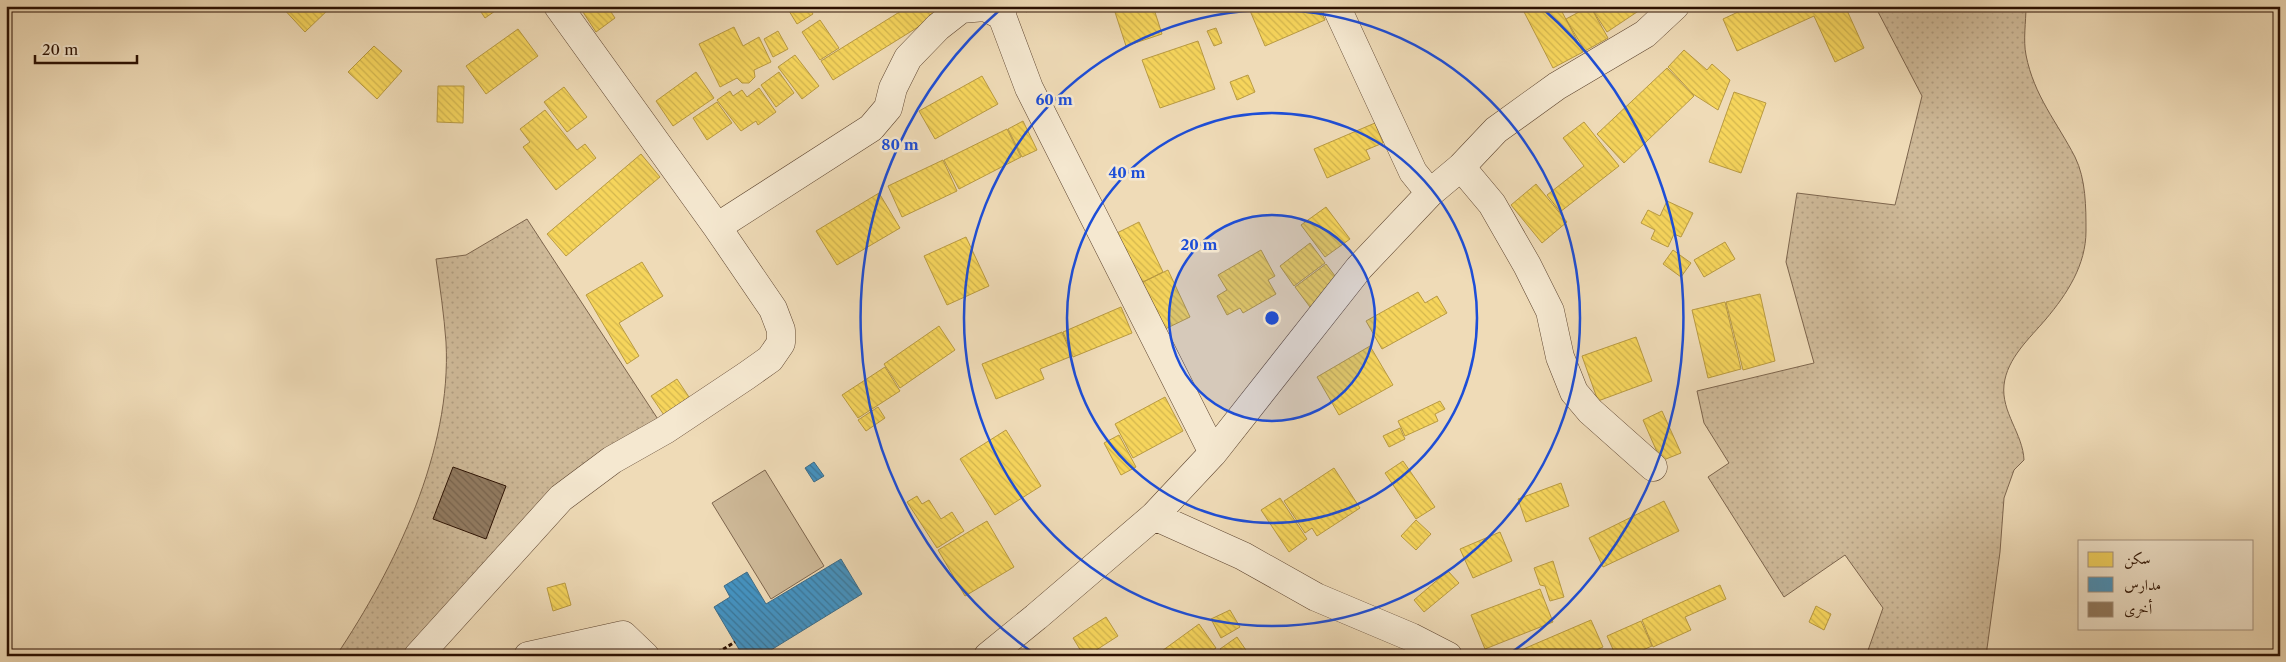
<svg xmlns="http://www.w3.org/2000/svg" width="2286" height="662" font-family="'Libre Caslon Text',Amiri,serif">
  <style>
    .grass { fill: url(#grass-dots); stroke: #7d654d }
    .pitch { fill: #ceb998; stroke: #7d654d }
    .homes { fill: url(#homes-back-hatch); stroke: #b99a41 }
    .schools { fill: url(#schools-back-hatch); stroke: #3c6c89 }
    .building { fill: url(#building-back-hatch); stroke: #2c1102 }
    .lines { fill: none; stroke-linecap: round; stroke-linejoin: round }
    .street-casing { stroke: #5d442f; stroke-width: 29 }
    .path { stroke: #2c1102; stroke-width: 3; stroke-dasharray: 4 2.5; stroke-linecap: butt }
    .street { stroke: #f5e8d0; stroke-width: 28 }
    .ring { fill: none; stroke: #1d4ed8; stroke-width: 2.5 }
    .centre { fill: #1d4ed8; stroke: #f5e8d0; stroke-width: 2.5 }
    .ring-label { font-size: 15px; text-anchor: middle; font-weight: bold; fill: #1d4ed8; stroke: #f5e8d0; stroke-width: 5; stroke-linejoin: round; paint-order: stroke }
  </style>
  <defs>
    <pattern id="grass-dots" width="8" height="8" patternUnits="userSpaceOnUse" patternTransform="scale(1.25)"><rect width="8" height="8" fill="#ceb998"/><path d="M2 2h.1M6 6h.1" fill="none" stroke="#b19e81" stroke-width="1.8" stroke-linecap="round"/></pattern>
    <pattern id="homes-back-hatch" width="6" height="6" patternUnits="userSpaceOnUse" patternTransform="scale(1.25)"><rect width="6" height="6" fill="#f6d55c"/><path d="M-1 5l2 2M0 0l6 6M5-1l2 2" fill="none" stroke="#d3b64e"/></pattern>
    <pattern id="schools-back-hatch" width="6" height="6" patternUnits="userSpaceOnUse" patternTransform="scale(1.25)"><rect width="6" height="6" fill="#4393c3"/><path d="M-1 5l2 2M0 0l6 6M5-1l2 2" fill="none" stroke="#38779c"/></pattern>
    <pattern id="building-back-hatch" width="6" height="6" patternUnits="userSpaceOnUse" patternTransform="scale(1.25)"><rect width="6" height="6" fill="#917a60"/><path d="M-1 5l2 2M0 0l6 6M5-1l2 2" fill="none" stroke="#77634d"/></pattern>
  </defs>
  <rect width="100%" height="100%" fill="#efdbb7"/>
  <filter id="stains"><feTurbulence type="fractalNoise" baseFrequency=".004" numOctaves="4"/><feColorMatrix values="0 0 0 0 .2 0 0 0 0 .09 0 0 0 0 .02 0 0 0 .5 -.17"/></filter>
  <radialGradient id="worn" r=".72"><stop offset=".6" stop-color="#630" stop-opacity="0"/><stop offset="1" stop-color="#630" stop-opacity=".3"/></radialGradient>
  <path class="grass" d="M1875,6H2026C2026,22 2023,40 2026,55C2034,96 2057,122 2075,157C2086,179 2086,208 2086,231C2086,265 2067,294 2046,319C2030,338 2007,358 2004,385C2001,412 2023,434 2024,460L2014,470L2004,498L2000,552L1986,656H1866L1883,608L1845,555L1784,597L1708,477L1729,463L1704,423L1697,391L1814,363L1786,262L1797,193L1895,205L1922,96Z
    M527,219L665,430L612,460L418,656H336C395,568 452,451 446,342C444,315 440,287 436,259L466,255Z"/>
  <path class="pitch" d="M765,470L824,566L771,599L712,503Z"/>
  <path class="homes" d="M281,6H332L305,32Z
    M477,6H495L498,9L485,18Z
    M579,6H607L615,18L596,32Z
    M786,6H808L813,14L797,24Z
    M909,6H945L947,9L833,80L821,61Z
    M1024,6H1041L1026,12Z
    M1113,6H1153L1162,34L1126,46Z
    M1248,6H1319L1325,20L1265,46Z
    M1525,6H1559L1583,52L1553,68L1522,8Z
    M1590,6L1608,38L1585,51L1566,19Z
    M1590,6H1646L1607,32Z
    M1751,6H1845L1864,48L1835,62L1814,16L1737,51L1723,19Z
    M820,20L839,48L820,60L802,32Z
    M734,27L743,46L759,37L771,62L754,70L755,77L749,83H742L737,78L720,87L699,44Z
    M1216,28L1222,43L1214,46L1207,31Z
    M518,29L538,56L486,94L466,66Z
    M778,31L788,49L773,57L764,39Z
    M1198,41L1215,89L1160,108L1142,60Z
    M374,46L402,71L377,99L348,72Z
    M1684,50L1707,70L1712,64L1730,80L1718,110L1693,94L1668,67Z
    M795,55L819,86L802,99L778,67Z
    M1667,68L1694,96L1624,163L1597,134Z
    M696,72L714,98L673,126L656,101Z
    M779,72L794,93L776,107L761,85Z
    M1248,75L1255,92L1237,100L1230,82Z
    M982,76L998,104L935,139L919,111Z
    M438,86H464L463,123L437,122Z
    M564,87L587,117L567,132L544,102Z
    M759,88L776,112L758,125L756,121L741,131L717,100L730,91L733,96L742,90L747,97Z
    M1734,92L1766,103L1741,173L1709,162Z
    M717,102L732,123L707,140L693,118Z
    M545,110L577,150L585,144L596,158L556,190L523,147L530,142L520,129Z
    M1023,121L1037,150L1022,157L1008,129Z
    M1584,122L1619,166L1560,212L1547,195L1584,166L1563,138Z
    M1375,123L1383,143L1366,150L1370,159L1327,178L1314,149Z
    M1007,129L1021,157L959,189L944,160Z
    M641,154L660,177L566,256L547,234Z
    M943,160L957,191L902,217L888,186Z
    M1536,184L1567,222L1542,243L1511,205Z
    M879,193L900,228L837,265L816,231Z
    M1667,201L1693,213L1681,237L1674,234L1668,247L1651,239L1655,230L1641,223L1648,210L1660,216Z
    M1326,207L1350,239L1325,257L1301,225Z
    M1139,222L1163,272L1141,283L1117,233Z
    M966,237L989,286L947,305L924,256Z
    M1725,242L1735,259L1704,277L1694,260Z
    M1310,243L1325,263L1294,286L1280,266Z
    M1261,250L1275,276L1268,280L1276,294L1243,313L1240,308L1227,315L1217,296L1227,290L1218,275Z
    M1673,250L1691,263L1681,277L1663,264Z
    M642,262L663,296L619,323L639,356L627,364L586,295Z
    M1326,264L1341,284L1310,307L1295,287Z
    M1168,270L1190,317L1163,330L1141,283Z
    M1418,292L1425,303L1437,296L1447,313L1382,349L1366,321Z
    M1760,294L1775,361L1743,370L1726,302Z
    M1725,302L1741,369L1708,378L1692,310Z
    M1121,307L1132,333L1073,357L1063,332Z
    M939,326L955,350L900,388L884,364Z
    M1062,332L1072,356L1040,369L1044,379L996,399L982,364Z
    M1636,337L1652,381L1598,401L1582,356Z
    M1370,346L1393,385L1339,415L1317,377Z
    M885,367L900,391L858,418L842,395Z
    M677,379L689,397L664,415L651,396Z
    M1165,397L1183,431L1133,458L1115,424Z
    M1440,401L1445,409L1435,414L1438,421L1405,436L1398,421Z
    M878,407L885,418L866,431L858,420Z
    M1662,411L1681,453L1661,461L1643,420Z
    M1400,428L1405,439L1389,447L1383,436Z
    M1006,430L1041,486L995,515L960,459Z
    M1119,435L1136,467L1121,475L1104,443Z
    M1403,461L1435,507L1416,519L1385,473Z
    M1334,468L1360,508L1317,536L1312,528L1305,533L1284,501Z
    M1561,483L1569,506L1526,522L1518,499Z
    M917,496L922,504L929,500L941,519L952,512L964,531L937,548L907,502Z
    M1280,498L1307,539L1289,552L1261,510Z
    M1664,501L1679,531L1603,567L1589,538Z
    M1416,520L1431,534L1416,550L1401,536Z
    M987,521L1014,567L965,596L938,550Z
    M1500,532L1512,561L1473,578L1460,549Z
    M1553,561L1564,597L1550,601L1545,586L1540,585L1534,568Z
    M1448,571L1459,583L1424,612L1414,600Z
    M565,583L571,605L553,611L547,588Z
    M1720,585L1726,599L1685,617L1691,630L1653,647L1642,620Z
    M1540,589L1553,622L1485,649L1471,615Z
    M1816,606L1831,614L1824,630L1809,622Z
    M1230,610L1240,627L1221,638L1211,619Z
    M1106,617L1118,636L1087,656H1084L1073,638Z
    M1591,620L1603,647L1583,656H1515L1514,653Z
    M1641,621L1652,646L1629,656H1616L1607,636Z
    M1199,624L1216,648L1204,656H1155Z
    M1237,637L1250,656H1225L1220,649Z"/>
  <path class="schools" d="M814,462L824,476L814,482L805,468Z
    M841,559L862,594L771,650L775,656H743L714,607L730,597L724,586L747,572L766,604Z"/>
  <path class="building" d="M453,467L506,486L486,539L433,519Z"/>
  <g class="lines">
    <g class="street-casing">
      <path id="street" d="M1002,6V16L1029,88L1213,453
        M1336,6L1413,172L1430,193
        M1461,167L1492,204L1527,265L1550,311L1560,357L1574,392L1590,411L1653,467
        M717,227L871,128L888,108L893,88L908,58L938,27L961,9L985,7L1002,16
        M1154,516L1243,556L1316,597L1411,637L1448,656
        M418,656L561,498L612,460L665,430L746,376L770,359L781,343V330L773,309L717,227L558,6
        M528,656L623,635L645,656
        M988,656L1036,617L1154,516L1213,453L1359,268L1430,193L1461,167L1496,130L1557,86L1645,34L1675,6"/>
    </g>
    <path class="path" d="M712,656L735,642"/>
    <use href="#street" class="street"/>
  </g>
  <circle cx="1272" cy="318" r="103" fill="#1d4ed8" fill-opacity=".12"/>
  <g class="ring">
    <circle cx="1272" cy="318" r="103"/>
    <circle cx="1272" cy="318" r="205"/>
    <circle cx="1272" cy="318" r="308"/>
    <path d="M1036 655A411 411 0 0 1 1002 8M1542 8A411 411 0 0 1 1508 655"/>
  </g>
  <circle cx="1272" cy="318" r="8" class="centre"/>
  <g class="ring-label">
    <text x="1054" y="105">60 m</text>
    <text x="900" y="150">80 m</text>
    <text x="1127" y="178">40 m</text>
    <text x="1199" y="250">20 m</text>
  </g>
  <rect width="2286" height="662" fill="none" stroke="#efdbb7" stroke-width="25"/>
  <rect x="8" y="8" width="2271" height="647" fill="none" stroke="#2c1102" stroke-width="2.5"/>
  <rect x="12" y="12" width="2261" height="637" fill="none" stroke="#2c1102"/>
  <rect x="2078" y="540" width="175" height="90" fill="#f5e8d0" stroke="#a5927e"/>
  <rect x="2088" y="552" width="25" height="15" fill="#f6d55c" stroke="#a5927e"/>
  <text x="2124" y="564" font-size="15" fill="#2c1102">سكن</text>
  <rect x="2088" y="577" width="25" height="15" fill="#4393c3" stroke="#a5927e"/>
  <text x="2124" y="590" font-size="15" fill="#2c1102">مدارس</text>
  <rect x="2088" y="602" width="25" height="15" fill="#917a60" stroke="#a5927e"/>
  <text x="2124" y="614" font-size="15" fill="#2c1102">أخرى</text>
  <path d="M35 55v8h102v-8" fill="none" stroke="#2c1102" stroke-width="2.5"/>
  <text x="42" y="55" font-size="15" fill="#2c1102" stroke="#f5e8d0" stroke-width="4" paint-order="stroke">20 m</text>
  <rect width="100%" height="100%" filter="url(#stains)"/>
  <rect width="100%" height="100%" fill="url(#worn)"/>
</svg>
